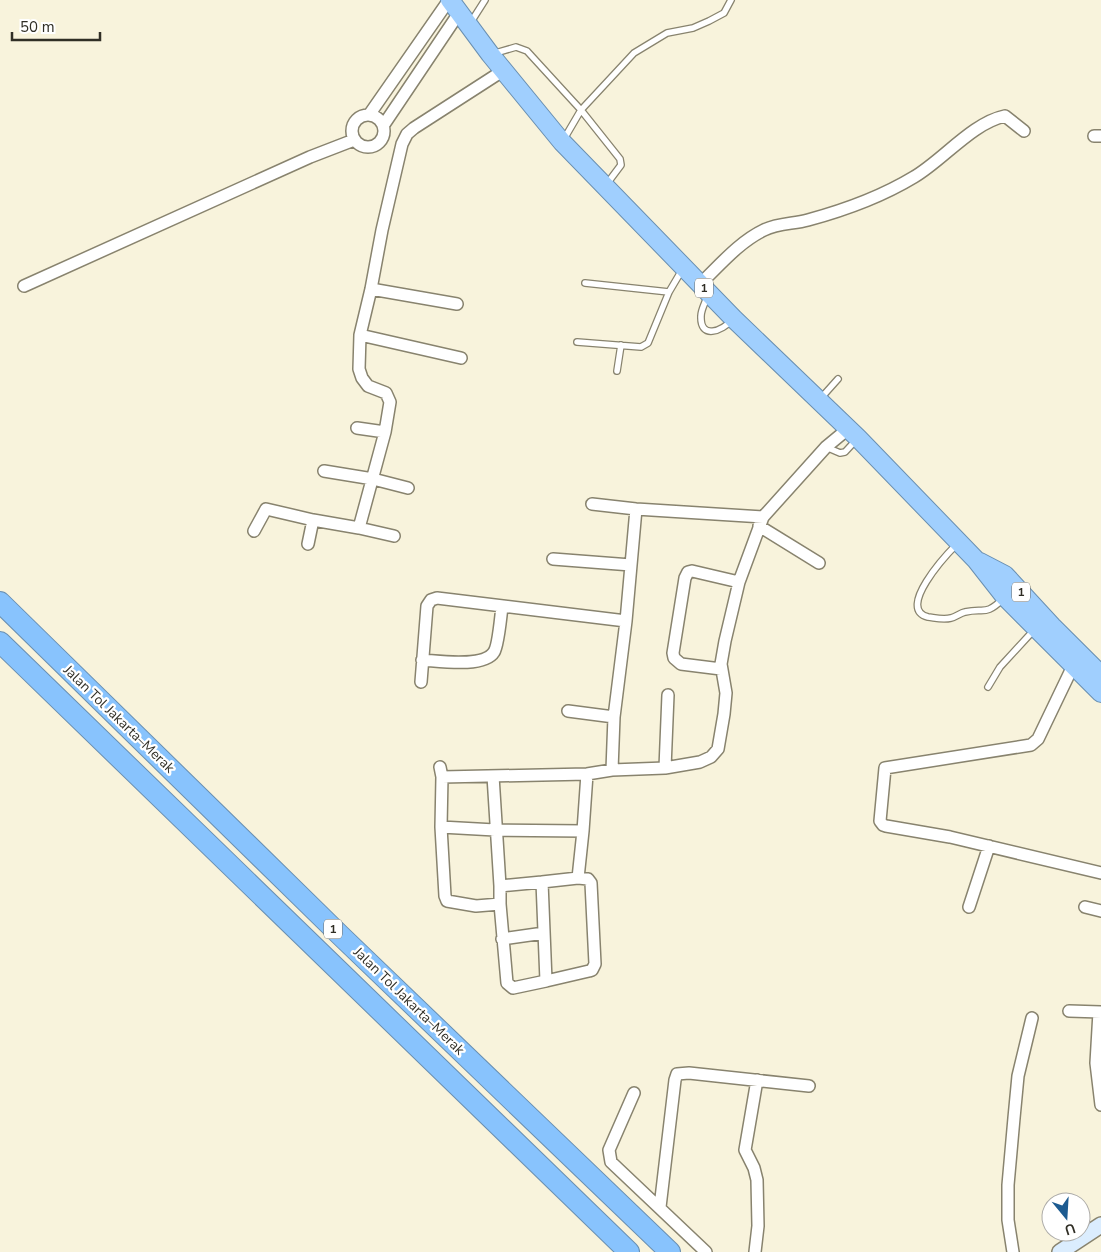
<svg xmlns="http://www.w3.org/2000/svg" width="1101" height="1252" font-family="'Nunito Sans',sans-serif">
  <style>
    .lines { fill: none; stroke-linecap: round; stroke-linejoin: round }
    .service-casing { stroke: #88836e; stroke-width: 8 }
    .minor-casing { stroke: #88836e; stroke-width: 14 }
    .secondary-casing { stroke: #88836e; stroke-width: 18 }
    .trunk-casing { stroke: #698fb1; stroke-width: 20 }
    .motorway-casing { stroke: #698fb1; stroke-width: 22 }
    .service { stroke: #fff; stroke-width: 5.5 }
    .minor { stroke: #fff; stroke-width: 11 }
    .secondary { stroke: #dbedfe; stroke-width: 15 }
    .trunk { stroke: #a0cffe; stroke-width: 18 }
    .motorway { stroke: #88c3fd; stroke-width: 20 }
    .labels { text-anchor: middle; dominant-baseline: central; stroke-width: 4.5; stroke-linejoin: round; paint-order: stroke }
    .shield { fill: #fff; stroke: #6e6d66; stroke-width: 1 }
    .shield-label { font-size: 12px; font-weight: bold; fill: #302e25 }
    .street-label { font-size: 14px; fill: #302e25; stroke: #fff }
  </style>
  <rect width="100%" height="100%" fill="#f8f3dc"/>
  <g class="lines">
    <g class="service-casing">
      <path id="service" d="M471,22L485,0
        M492,54L516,47L527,51L581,110L564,139
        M606,185L621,165L620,159L581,110L634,53L667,33L693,28L709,21L724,13L731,0
        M585,283L669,292
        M707,297C705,303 701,310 701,316C700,340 722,331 732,320
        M577,342L641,347L648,343L669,292L682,270
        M617,371L621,345
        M821,398L838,379
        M826,447L840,453L845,452L857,439
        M957,544C946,555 896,609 928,617C936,618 943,620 951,618C956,617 960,613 965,612C985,607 984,617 1003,599
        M988,687L1000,667L1034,630"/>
    </g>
    <g class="minor-casing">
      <path id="minor" d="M369,115L449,0
        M352 131a16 16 0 1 1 32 0a16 16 0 1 1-32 0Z
        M383,126L459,13
        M1094,136H1101
        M700,284C720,265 739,242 764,230C778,223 794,224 808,220C845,210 881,197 914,177C943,160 972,123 1005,116L1024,131
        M24,286L310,157L354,140
        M371,289L457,304
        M360,335L461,358
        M357,428L385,432
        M324,471L373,479L408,488
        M592,504L636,509L763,517
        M759,526L819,563
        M359,528L394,536
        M254,531L266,509L313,520L359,528L385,432L390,402L386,393L368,386L362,378L359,369L360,335L371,289L382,230L402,144L407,134L414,128L504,70
        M308,544L313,520
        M553,559L631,565
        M422,660C439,661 484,668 494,652C498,646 501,616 502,606
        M1073,666L1038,739L1031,745L885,768L880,821L883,825L886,826L950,837L1101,873
        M721,669L681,664L674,658L673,653L685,578L688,572L692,571L739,582
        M421,682L427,606L431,600L437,598L626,621
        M568,711L614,717
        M440,767L442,777L441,827L445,896L447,901L476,906L500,904
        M665,768L668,695
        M612,770L614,717L626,621L636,509
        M493,776L500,886V904L507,983L513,988L546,981L542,882L500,886
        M442,777L587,774L612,770L665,768L700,762L711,757L718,749L724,714L726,693L721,664L725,641L739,582L763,517L826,447L849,428
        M441,827L495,830L583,831L587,774
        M542,882L578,878L583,831
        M969,907L989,846
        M1085,907L1101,911
        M502,939L544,933
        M546,981L589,971L592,970L595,964L591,883L588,879L578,878
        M1069,1011L1101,1012
        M1099,1012L1096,1063L1101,1105
        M634,1093L609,1150L611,1162L706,1252
        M660,1207L675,1080L677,1074L689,1073L809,1086
        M755,1252L758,1226L757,1180L754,1168L745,1150L757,1080
        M1013,1252L1008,1220V1185L1014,1118L1018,1076L1032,1018"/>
    </g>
    <g class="secondary-casing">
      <path id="secondary" d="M1060,1252L1101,1225"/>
    </g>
    <g class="trunk-casing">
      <path id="trunk" d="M450,0L490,54L562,142L734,319L858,438L976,560L1005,597L1101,693
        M980,562L1005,575L1052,626L1101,675"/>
    </g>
    <g class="motorway-casing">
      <path id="motorway" d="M0,602L340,935L670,1252
        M0,642L629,1252"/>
    </g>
    <use href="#service" class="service"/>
    <use href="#minor" class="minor"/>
    <use href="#secondary" class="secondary"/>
    <use href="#trunk" class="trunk"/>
    <use href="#motorway" class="motorway"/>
  </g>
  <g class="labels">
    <g class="shield">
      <rect x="695" y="278.5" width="18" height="19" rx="4"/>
      <rect x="1012" y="582.5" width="18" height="19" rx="4"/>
      <rect x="324" y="919.5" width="18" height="19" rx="4"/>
    </g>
    <g class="shield-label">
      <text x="704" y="288">1</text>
      <text x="1021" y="592">1</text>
      <text x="333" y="929">1</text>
    </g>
    <g class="street-label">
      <text transform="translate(119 719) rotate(44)">Jalan Tol Jakarta–Merak</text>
      <text transform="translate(409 1001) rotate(44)">Jalan Tol Jakarta–Merak</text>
    </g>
  </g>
  <g transform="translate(1066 1217) rotate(162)"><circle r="24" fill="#ffffff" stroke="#acaba8"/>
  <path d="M0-4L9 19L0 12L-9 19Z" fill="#1c5b91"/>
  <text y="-8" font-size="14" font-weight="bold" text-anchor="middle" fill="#302e25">U</text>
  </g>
  <path d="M12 32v8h88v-8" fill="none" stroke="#302e25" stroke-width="2.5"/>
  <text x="20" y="32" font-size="15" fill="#302e25" stroke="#ffffff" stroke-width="4" paint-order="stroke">50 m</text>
</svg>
